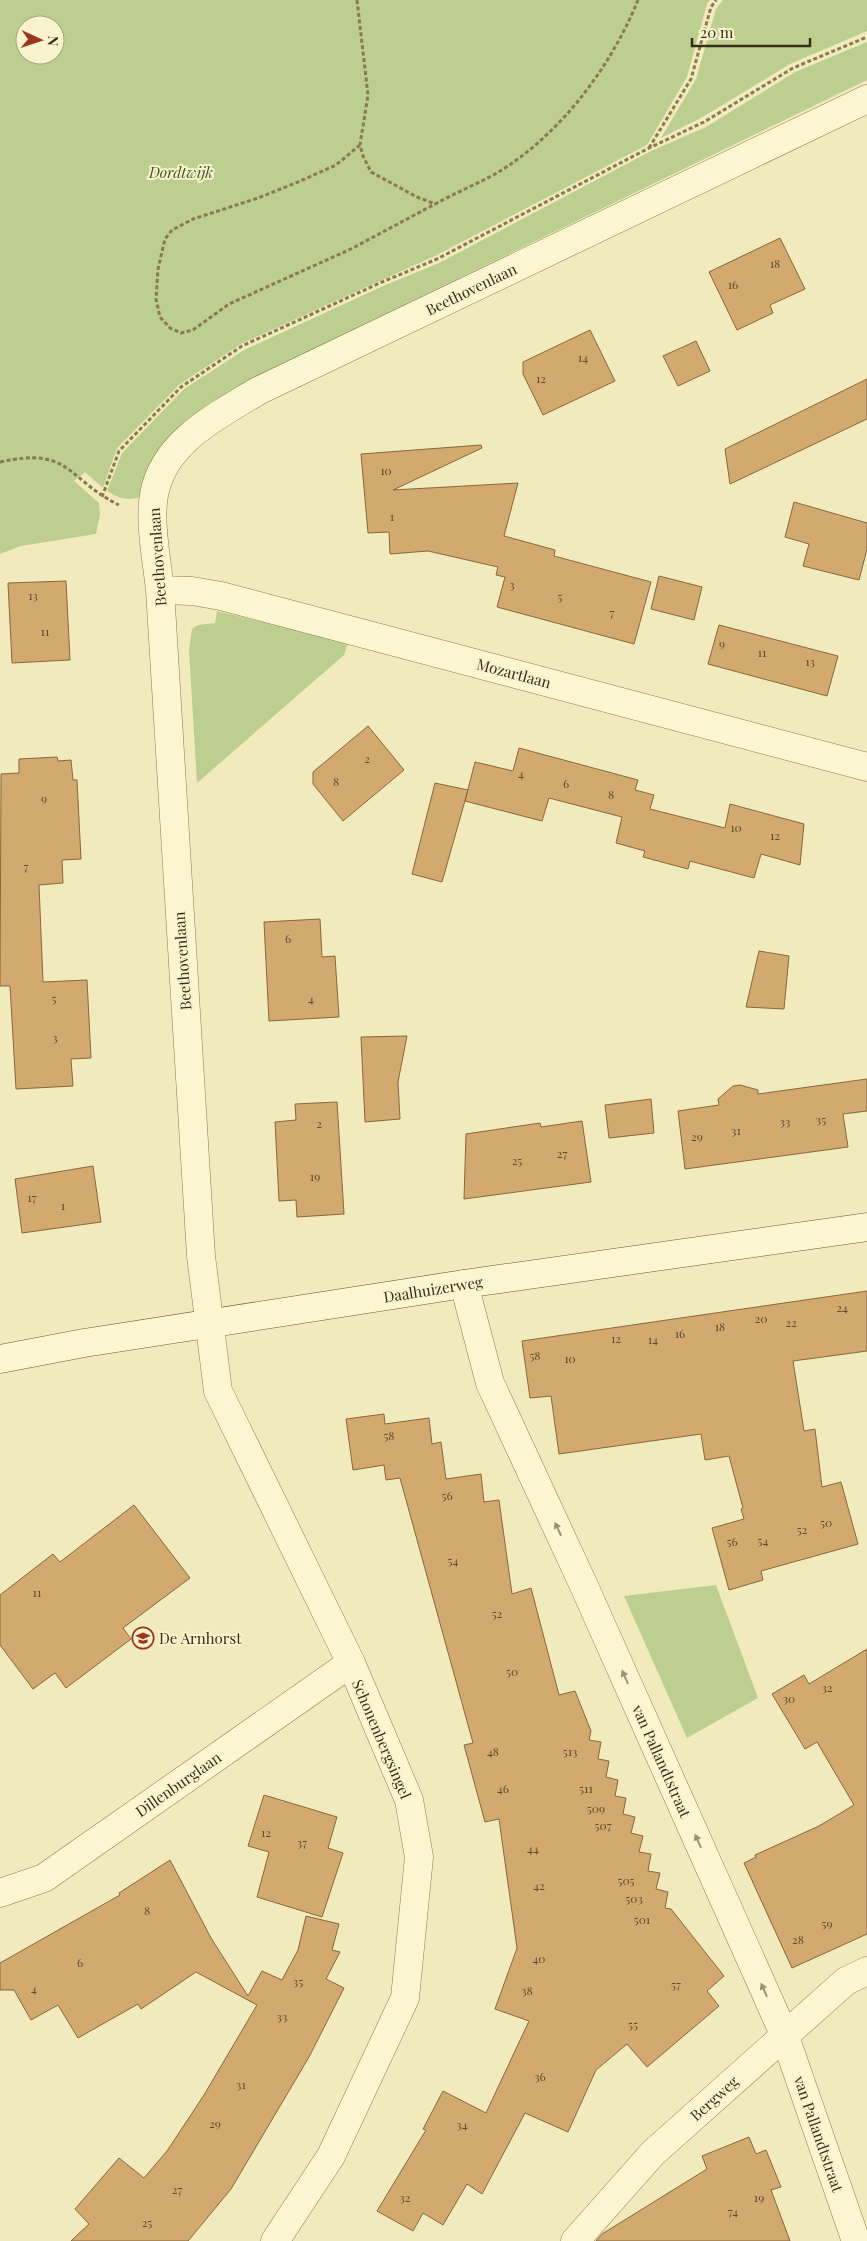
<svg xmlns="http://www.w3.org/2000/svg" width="867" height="2241" font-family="'Playfair Display',serif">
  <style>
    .green { fill: #bdcf90; fill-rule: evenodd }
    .building { fill: #d2a96f; stroke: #8a6739 }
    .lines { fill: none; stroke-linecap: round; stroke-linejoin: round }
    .street-casing { stroke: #897a54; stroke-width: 29 }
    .secondary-casing { stroke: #6b5a38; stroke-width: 29 }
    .path { stroke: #897a54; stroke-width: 3; stroke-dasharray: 4 2.5; stroke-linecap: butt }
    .street { stroke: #fbf6d0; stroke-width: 28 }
    .secondary { stroke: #fbf6d0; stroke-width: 28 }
    .oneway { fill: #999275 }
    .labels { text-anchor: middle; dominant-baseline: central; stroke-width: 4; stroke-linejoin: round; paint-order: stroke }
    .number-label { font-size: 12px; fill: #5e4c2f }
    .park-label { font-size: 15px; font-style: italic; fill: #3e551f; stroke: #f8f3cc }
    .street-label { font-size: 15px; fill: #372d1a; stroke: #f8f3cc }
    .poi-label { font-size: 15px; fill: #372d1a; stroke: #f8f3cc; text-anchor: start }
  </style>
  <rect width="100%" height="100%" fill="#f1eabc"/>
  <path class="green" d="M0,0H710L707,4L687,77L647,145L435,256L241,344L180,384L117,448L103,488L85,472L74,481L99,503L100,514L96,534L21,546L0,554ZM25,25H55V55H25Z
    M723,0H867V31L790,64L701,118L661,138L696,79L716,9Z
    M867,42V80L253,378L204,407L160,451L142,497C127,501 120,499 107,491L122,453L184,389L244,350L383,286L439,263L651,151L706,127L795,72Z
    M217,611L348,643L344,655L197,783L189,650L192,629L198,625L215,623Z
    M716,1585L758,1698L687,1738L624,1596Z"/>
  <path class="building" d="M780,238L805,289L770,305L773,313L737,330L709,272Z
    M590,330L615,381L543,415L523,374V362Z
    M696,341L710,371L678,386L663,356Z
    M867,379V419L730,484L725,449Z
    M481,445L482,448L393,490L518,483L504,536L555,550L554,556L651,582L634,644L497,607L505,577L496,575L498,567L428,551L390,554L389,532L368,533L361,454Z
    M794,502L867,523V549L859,580L803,566L809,544L785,537Z
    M659,576L702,587L694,620L651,609Z
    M66,581L70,660L12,663L8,583Z
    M719,625L838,656L827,696L708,664Z
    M368,726L404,770L343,821L313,784V772Z
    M519,748L638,780L635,790L654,795L650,809L725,828L730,804L804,824L800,865L761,854L754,878L690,861L688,869L643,857L645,851L616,843L622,817L549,798L542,821L465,801L475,762L513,771Z
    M57,757L58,761L71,760L73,780H77L81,859L62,860L63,883L39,885L43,982L87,980L91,1058L71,1059L73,1086L16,1089L10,986H0L1,774L19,773V759Z
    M435,783L468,790L442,882L412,874Z
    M320,919L322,957L335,956L339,1017L269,1021L264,922Z
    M759,951L789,956L784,1009L746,1007Z
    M407,1036L398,1082L400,1119L365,1122L361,1037Z
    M867,1079V1111L843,1114L848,1147L685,1169L678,1111L719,1105L718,1099L733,1086L740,1085L758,1090V1094Z
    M651,1099L654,1133L609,1138L605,1105Z
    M337,1102L344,1214L297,1217L296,1200L279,1201L275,1122L296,1120L295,1104Z
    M582,1121L591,1182L464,1199L466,1134L540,1123L541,1127Z
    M93,1166L101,1222L22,1233L15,1179Z
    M867,1291V1351L793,1361L804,1431L815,1429L822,1487L841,1482L858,1544L761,1571L763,1580L729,1590L712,1528L744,1519L741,1509L743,1508L729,1456L705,1460L701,1434L559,1454L551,1396L530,1398L522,1341Z
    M384,1414L385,1424L429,1418L432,1444L441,1442L446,1479L481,1474L484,1502L499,1500L512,1594L531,1588L559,1695L575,1691L591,1731L589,1740L601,1742L598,1759L609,1761L606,1777L618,1780L615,1796L626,1798L623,1814L635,1817L631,1833L643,1836L639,1852L651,1854L648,1871L660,1873L656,1889L668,1892L665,1908L671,1909L724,1976L707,1991L719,2006L647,2067L627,2044L596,2070L568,2132L525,2113L482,2194L467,2184L443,2225L423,2213L413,2231L377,2211L426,2130L423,2129L443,2091L486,2113L529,2021L495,2009L517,1948L499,1819L485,1822L464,1745L473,1743L400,1478L386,1480L384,1465L353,1470L346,1419Z
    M134,1505L190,1578L123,1628L131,1639L66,1688L55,1673L33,1689L0,1645V1595L53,1554L60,1562Z
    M867,1649V1934L792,1968L744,1863L756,1857L755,1855L819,1826L854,1805L817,1742L805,1749L772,1694L804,1675L809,1684Z
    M264,1795L337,1817L328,1848L343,1853L322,1917L257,1897L269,1852L248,1846Z
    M170,1860L211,1938L248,1996L262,1971L282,1980L298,1950L306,1916L339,1924L332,1950L340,1952L326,1979L344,1988L309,2057L231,2189L188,2241H71L89,2224L75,2209L119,2158L144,2178L167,2151L204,2095L257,2005L196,1972L141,2009L138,2004L78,2038L58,2005L31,2020L14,1990H0V1963L120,1895L119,1893Z
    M749,2137L756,2154L766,2150L781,2187L771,2190L790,2241H596L602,2234L707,2169L702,2156Z"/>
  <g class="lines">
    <g class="street-casing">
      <path id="street" d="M160,590L192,591L221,596L867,767
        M464,1284L490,1383L584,1586L784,2034L856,2241
        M0,1893L44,1878L351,1663
        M275,2241L331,2156L405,1998L419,1857L409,1800L351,1663L218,1391L201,1256L160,590C157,561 149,523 154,495C163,442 217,416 258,391L867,99
        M575,2241L653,2153L846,1981L867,1971"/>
    </g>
    <g class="secondary-casing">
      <path id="secondary" d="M0,1359L84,1343L464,1284L867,1227"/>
    </g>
    <path class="path" d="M357,0L368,95L360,145L363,156L371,172L417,197L435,204C455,193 477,184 497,173C560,135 611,67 638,0
      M360,145L336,165L298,182L258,198L193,219L172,230L165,239L158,269L156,299L160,317L170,328L181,333L193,330L229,304L351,249L435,204
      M649,148L691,79L711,7L716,0
      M0,462C71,446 66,479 119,505
      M102,497L119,451L181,387L242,346L382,282L437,259L649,148L704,122L793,68L867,37"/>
    <use href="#street" class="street"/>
    <use href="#secondary" class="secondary"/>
  </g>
  <defs><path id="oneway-solid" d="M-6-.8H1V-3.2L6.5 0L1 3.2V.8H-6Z" transform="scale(1.25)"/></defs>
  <g class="oneway">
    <use href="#oneway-solid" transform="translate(558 1529) rotate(-115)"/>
    <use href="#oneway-solid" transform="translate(625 1677) rotate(-114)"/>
    <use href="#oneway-solid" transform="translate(698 1841) rotate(-114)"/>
    <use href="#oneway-solid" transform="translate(764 1990) rotate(-114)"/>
  </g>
  <defs>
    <g id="school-ring" transform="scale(1.125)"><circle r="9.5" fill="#f8f3cc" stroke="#9c3520" stroke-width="1.5"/><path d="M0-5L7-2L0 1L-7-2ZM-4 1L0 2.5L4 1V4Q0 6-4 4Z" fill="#9c3520"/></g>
  </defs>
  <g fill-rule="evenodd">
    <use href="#school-ring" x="143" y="1638"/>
  </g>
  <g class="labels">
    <g class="number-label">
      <text x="775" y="263">18</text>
      <text x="733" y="284">16</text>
      <text x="583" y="357">14</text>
      <text x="541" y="378">12</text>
      <text x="386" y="470">10</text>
      <text x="392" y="516">1</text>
      <text x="512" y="584">3</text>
      <text x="33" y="595">13</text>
      <text x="560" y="596">5</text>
      <text x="612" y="612">7</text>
      <text x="45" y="631">11</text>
      <text x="722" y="643">9</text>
      <text x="762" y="652">11</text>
      <text x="810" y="661">13</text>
      <text x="367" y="758">2</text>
      <text x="521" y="773">4</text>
      <text x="336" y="781">8</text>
      <text x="566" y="783">6</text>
      <text x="611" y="794">8</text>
      <text x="44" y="798">9</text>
      <text x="736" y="827">10</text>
      <text x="775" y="835">12</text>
      <text x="26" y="866">7</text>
      <text x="288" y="938">6</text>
      <text x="54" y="998">5</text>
      <text x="311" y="998">4</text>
      <text x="55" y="1037">3</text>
      <text x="821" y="1119">35</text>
      <text x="785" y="1121">33</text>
      <text x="319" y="1123">2</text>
      <text x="736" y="1130">31</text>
      <text x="697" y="1136">29</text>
      <text x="562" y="1153">27</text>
      <text x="517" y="1160">25</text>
      <text x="315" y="1176">19</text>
      <text x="32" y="1197">17</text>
      <text x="63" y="1205">1</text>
      <text x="842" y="1307">24</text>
      <text x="761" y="1318">20</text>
      <text x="791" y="1322">22</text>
      <text x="720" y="1326">18</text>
      <text x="680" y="1333">16</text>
      <text x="616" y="1338">12</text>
      <text x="653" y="1339">14</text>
      <text x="535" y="1355">58</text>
      <text x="570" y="1358">10</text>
      <text x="389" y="1435">58</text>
      <text x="447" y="1495">56</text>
      <text x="826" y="1522">50</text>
      <text x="802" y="1529">52</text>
      <text x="763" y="1540">54</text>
      <text x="732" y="1541">56</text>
      <text x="453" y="1560">54</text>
      <text x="37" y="1592">11</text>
      <text x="497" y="1613">52</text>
      <text x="512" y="1671">50</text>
      <text x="827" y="1687">32</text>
      <text x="789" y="1698">30</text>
      <text x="493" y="1751">48</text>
      <text x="570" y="1751">513</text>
      <text x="503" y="1788">46</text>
      <text x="586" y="1788">511</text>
      <text x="596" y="1808">509</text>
      <text x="603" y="1825">507</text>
      <text x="266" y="1832">12</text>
      <text x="302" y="1842">37</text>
      <text x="533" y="1848">44</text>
      <text x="626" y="1880">505</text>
      <text x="539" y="1885">42</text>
      <text x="634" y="1898">503</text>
      <text x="147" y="1910">8</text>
      <text x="642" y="1919">501</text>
      <text x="827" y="1923">59</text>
      <text x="798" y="1939">28</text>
      <text x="539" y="1958">40</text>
      <text x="80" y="1962">6</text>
      <text x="298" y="1981">35</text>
      <text x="676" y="1984">57</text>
      <text x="34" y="1988">4</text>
      <text x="527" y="1990">38</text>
      <text x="282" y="2016">33</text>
      <text x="633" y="2024">55</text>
      <text x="540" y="2076">36</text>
      <text x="241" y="2084">31</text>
      <text x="215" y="2123">29</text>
      <text x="462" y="2124">34</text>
      <text x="177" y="2189">27</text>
      <text x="405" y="2197">32</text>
      <text x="759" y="2197">19</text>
      <text x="733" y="2211">74</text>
      <text x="147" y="2222">25</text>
    </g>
    <g class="park-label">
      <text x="181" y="172">Dordtwijk</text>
    </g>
    <g class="street-label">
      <text transform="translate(471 289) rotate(-26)">Beethovenlaan</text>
      <text transform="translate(157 557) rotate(-94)">Beethovenlaan</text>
      <text transform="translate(514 673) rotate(15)">Mozartlaan</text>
      <text transform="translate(182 961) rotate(-94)">Beethovenlaan</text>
      <text transform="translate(433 1289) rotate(-9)">Daalhuizerweg</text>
      <text transform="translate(382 1739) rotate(67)">Schonenbergsingel</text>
      <text transform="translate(662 1761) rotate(66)">van Pallandtstraat</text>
      <text transform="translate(178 1784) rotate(-35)">Dillenburglaan</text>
      <text transform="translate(714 2098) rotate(-42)">Bergweg</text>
      <text transform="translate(819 2134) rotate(71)">van Pallandtstraat</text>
    </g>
    <g class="poi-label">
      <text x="159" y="1638">De Arnhorst</text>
    </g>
  </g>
  <g transform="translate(40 40) rotate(93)"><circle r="24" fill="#f8f3cc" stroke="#aba485"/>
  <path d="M0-4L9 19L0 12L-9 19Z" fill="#9c3520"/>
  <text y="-8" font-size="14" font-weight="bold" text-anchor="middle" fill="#372d1a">N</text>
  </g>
  <path d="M692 38v8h118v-8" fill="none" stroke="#372d1a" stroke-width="2.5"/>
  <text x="700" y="38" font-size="15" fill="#372d1a" stroke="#f8f3cc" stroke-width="4" paint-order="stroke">20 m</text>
</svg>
